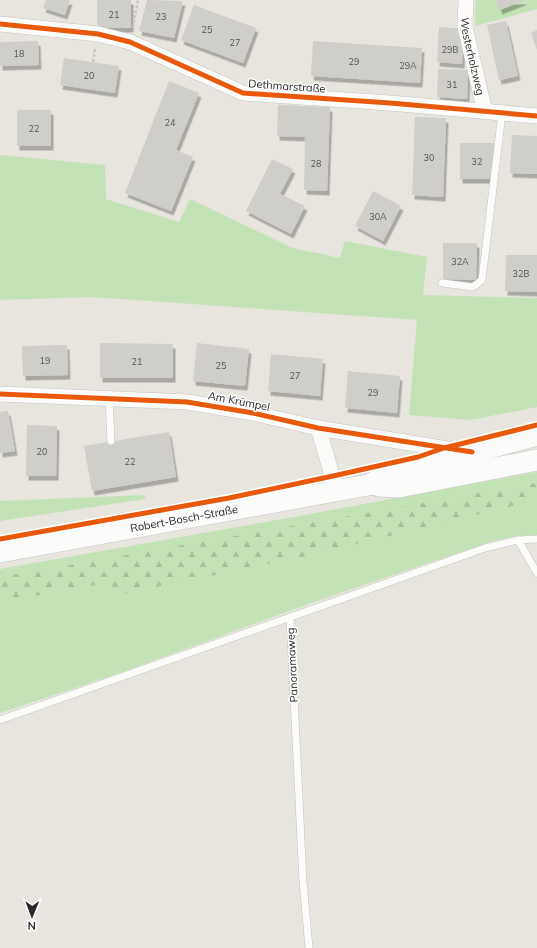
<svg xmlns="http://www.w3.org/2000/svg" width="537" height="948" font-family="Mulish,sans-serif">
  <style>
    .grass { fill: #c3e3b6 }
    .forest { fill: url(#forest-firs) }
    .building { fill: #d0cec9; filter: url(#shadow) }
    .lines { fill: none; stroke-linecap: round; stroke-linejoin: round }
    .lane-casing { stroke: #c4c3c3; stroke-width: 8 }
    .street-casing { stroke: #c4c3c3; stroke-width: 16 }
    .secondary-casing { stroke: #c4c3c3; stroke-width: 22 }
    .path { stroke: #c8c7c6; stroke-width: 2.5; stroke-dasharray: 3 2; stroke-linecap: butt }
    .lane { stroke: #fbfbfa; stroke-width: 7 }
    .street { stroke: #fbfbfa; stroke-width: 15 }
    .secondary { stroke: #fbfbfa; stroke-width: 21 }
    .cycleway-casing { stroke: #fff; stroke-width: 8 }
    .cycleway { stroke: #e8590c; stroke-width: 5 }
    .labels { text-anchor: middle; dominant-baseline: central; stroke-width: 3; stroke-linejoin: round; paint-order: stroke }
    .number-label { font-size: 9px; fill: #535251 }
    .street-label { font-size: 11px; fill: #282828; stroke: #fff }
  </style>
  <defs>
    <pattern id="forest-firs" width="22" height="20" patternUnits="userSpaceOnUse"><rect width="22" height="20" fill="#c3e3b6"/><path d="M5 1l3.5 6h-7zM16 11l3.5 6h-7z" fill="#a8c39c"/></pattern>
    <filter id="shadow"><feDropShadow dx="2.5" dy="4.5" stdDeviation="0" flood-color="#0004"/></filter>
  </defs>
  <rect width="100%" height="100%" fill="#e7e5de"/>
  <path class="grass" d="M476,0H537V9L475,26Z
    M0,155L105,165L106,199L179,222L190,199L293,248L340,258L345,241L427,257L423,295L537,298V407L470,420L409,415L417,320L92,297L0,300Z
    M537,472V535L518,536L496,540L314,602L117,674L0,713V569L288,518Z
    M145,495V499L0,521V501Z"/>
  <path class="forest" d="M537,483V500L307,556L126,593L95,585L0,602V577Z"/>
  <path class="building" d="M46,0H70L65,15L43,8Z
    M97,0H131V28H97Z
    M147,0L183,1L174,38L139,31Z
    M496,0H525L500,10Z
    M194,5L256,28L243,63L181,40Z
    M506,21L518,76L499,80L487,25Z
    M439,27L464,29L463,36L462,64L437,62Z
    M537,30V50L531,33Z
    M38,41L39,65L0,66V42Z
    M313,41L422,48L420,83L311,76Z
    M64,58L119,66L115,93L60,85Z
    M438,69L468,70L467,99L437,97Z
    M169,81L199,93L176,150L193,157L171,211L125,193Z
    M278,105L330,107L327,191L304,190L305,137L277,136Z
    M17,110H51V146H17Z
    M415,117L446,118L443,197L412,195Z
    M512,135L537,136V174L510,173Z
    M460,143H494L493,179H460Z
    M272,159L293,169L280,194L305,206L291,234L246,211Z
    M373,191L401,206L383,241L355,226Z
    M443,243H477L476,280L443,279Z
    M506,255H537V292L505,291Z
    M100,343L173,344V378H100Z
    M197,343L249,349L245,386L193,381Z
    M67,345L68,375L23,376L22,346Z
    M271,354L323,359L320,396L268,391Z
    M348,371L400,376L397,413L345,408Z
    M8,411L15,451L0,453V412Z
    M27,425L57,426L56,476H26Z
    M169,432L176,477L92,491L84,446Z"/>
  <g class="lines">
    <g class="lane-casing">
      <path id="lane" d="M442,283L473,287L482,280L502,113
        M109,398L111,441
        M518,540L537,573
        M290,617L303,881L309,948
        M0,720L485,548L518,540L537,539"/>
    </g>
    <g class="street-casing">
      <g id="street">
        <path id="s1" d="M466,0L465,27L485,112"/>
        <path d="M0,24L98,34L130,42L243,93L390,103L537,116"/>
        <path d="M0,394L187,402L253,413L318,428L466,452"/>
        <path d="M318,428L337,491"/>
      </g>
    </g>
    <g class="secondary-casing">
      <g id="secondary">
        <path d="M378,486L399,487L537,460"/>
        <path id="s2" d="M0,552L368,485L385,476L537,435"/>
      </g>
    </g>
    <path class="path" d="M133,28L138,0
      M93,62L95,49"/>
    <use href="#lane" class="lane"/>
    <use href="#street" class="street"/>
    <use href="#secondary" class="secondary"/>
    <g class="cycleway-casing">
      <path id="cycleway" d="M0,24L98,34L130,42L243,93L390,103L537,116
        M0,394L187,402L253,413L318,428L472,452
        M0,539L229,498L333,476L418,457L444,448L537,425"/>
    </g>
    <use href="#cycleway" class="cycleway"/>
  </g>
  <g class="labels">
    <g class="number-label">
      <text x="114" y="14">21</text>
      <text x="161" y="16">23</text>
      <text x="207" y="29">25</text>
      <text x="235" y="42">27</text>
      <text x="450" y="49">29B</text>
      <text x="19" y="53">18</text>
      <text x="354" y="61">29</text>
      <text x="408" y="65">29A</text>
      <text x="89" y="75">20</text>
      <text x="452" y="84">31</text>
      <text x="170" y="122">24</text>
      <text x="34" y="128">22</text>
      <text x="429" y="157">30</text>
      <text x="477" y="161">32</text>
      <text x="316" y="163">28</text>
      <text x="378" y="216">30A</text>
      <text x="460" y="261">32A</text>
      <text x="521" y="273">32B</text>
      <text x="45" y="360">19</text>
      <text x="137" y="361">21</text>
      <text x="221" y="365">25</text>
      <text x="295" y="375">27</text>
      <text x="373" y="392">29</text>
      <text x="42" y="451">20</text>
      <text x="130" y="461">22</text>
    </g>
    <g class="street-label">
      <text stroke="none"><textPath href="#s1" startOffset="57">Westerholzweg</textPath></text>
      <text transform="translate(287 86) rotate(4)">Dethmarstraße</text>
      <text transform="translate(239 401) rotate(11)">Am Krümpel</text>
      <text stroke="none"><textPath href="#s2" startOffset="187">Robert-Bosch-Straße</textPath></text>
      <text transform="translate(292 665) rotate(-93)">Panoramaweg</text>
    </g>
  </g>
  <g transform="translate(32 916) rotate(181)" stroke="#ffffff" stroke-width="3" paint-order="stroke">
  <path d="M0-3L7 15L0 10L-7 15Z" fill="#282828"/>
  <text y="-6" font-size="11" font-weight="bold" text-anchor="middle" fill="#282828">N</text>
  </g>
</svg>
